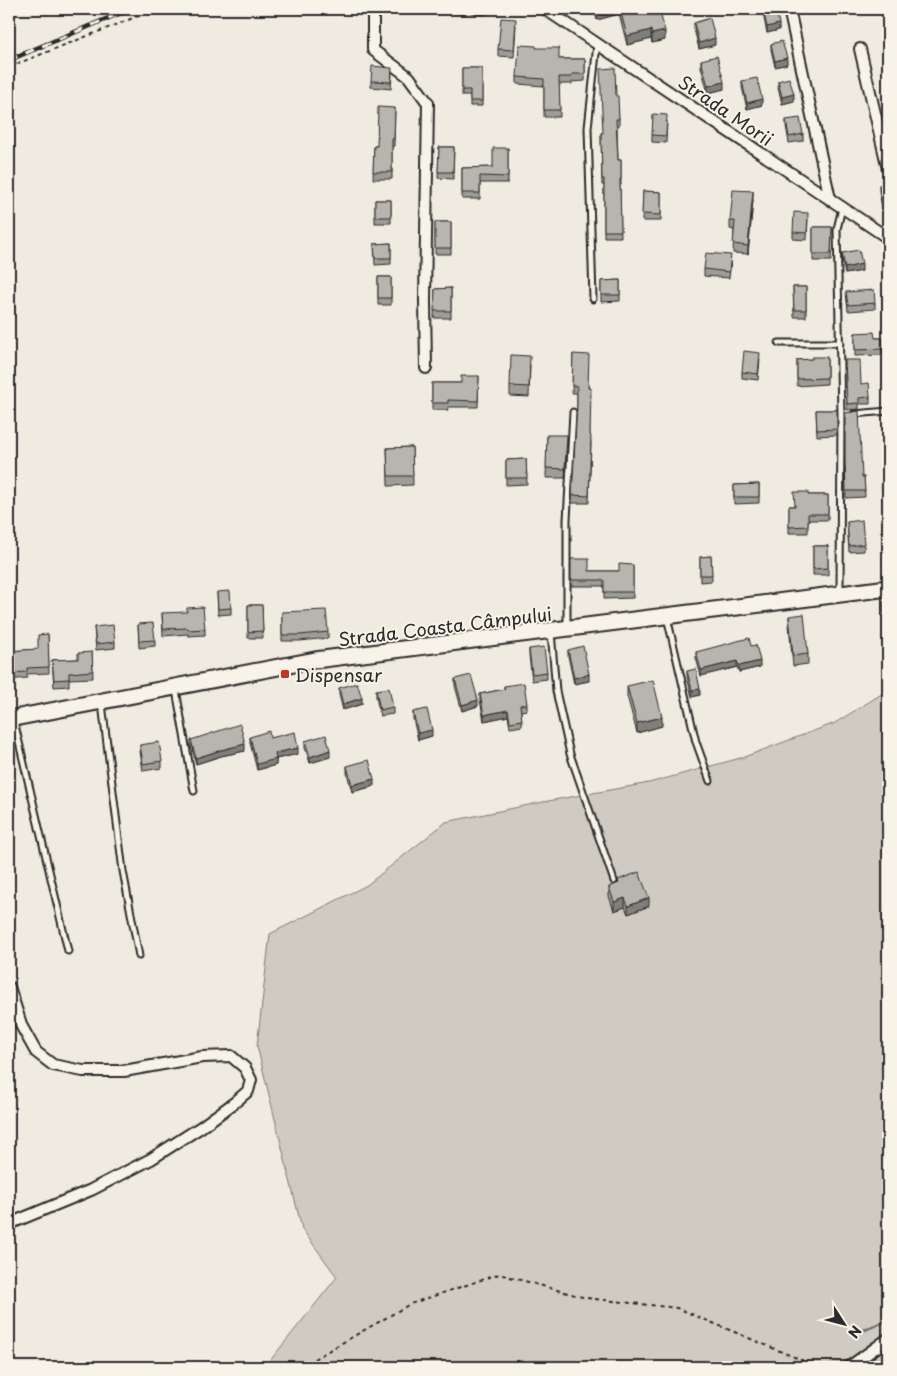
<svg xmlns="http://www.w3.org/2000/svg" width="897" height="1376" font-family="'Playpen Sans',sans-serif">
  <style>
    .green { fill: #cfcbc2; stroke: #7d7b76 }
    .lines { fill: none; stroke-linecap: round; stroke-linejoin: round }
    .stream { stroke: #74726e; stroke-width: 3 }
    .lane-casing { stroke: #2b2b2b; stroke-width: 9 }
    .street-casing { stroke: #2b2b2b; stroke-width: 14 }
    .secondary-casing { stroke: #2b2b2b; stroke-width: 19 }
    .path { stroke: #2b2b2b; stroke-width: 2; stroke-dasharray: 4 4; stroke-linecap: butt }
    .lane { stroke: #f7f3e8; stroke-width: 5 }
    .street { stroke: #f7f3e8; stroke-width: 10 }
    .secondary { stroke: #f7f3e8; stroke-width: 15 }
    .rail-casing { stroke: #2b2b2b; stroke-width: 5 }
    .rail { stroke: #f7f3e8; stroke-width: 3; stroke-dasharray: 9; stroke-linecap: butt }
    .wall { fill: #9e9c96; stroke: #2b2b2b }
    .shaded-wall { fill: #817f7a; stroke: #2b2b2b }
    .building { fill: #b8b5ae; stroke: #2b2b2b }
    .poi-dot { fill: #c8321e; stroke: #f7f3e8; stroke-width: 2 }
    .labels { text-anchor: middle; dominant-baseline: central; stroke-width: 4; stroke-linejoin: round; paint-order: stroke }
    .street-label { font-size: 18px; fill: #2b2b2b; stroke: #f7f3e8 }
    .poi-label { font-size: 18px; fill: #2b2b2b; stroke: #f7f3e8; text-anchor: start }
  </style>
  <rect width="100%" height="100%" fill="#efebe0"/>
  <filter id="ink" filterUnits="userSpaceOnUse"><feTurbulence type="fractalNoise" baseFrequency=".02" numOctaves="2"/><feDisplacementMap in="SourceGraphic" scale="10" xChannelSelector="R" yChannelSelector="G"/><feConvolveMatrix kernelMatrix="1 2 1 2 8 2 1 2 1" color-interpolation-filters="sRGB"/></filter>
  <g filter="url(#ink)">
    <path class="green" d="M888,690V1367H265L337,1277L302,1229L257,1046L270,934L367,885L446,822L548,801L649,783L744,757L835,723Z"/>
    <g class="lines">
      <path class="stream" d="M857,1333L888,1320"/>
      <g class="lane-casing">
        <path id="lane" d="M593,299L588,128L597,44
          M779,343H840
          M854,414L888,411
          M840,591L841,415L837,229L842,208
          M667,617L696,742L710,781
          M567,627V520L573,412
          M551,632L556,691L570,754L614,881
          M176,690L194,791
          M102,704L123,871L139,956
          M14,721L68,951"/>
      </g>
      <g class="street-casing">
        <path id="street" d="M373,9V50L409,77L428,103L425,301L426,368
          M545,9L888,238
          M789,9L830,199
          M860,49L888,169
          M9,987L22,1027L36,1052L53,1065L83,1071H124L202,1057L231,1056L245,1068L251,1080L248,1091L234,1103L201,1127L151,1159L91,1190L9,1224
          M849,1367L888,1339"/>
      </g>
      <g class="secondary-casing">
        <path id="secondary" d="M9,719L315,660L888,588"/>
      </g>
      <path class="path" d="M9,67L156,9
        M300,1367L410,1304L499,1274L586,1298L677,1308L818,1367"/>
      <use href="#lane" class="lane"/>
      <use href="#street" class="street"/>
      <use href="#secondary" class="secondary"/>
      <g class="rail-casing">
        <path id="rail" d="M9,60L130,9"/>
      </g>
      <use href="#rail" class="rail"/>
    </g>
    <path class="wall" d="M453,9H487L486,15L465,12V15L453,13Z
      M594,9H615V15L597,20Z
      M620,9L665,40L652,43L651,39L627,45L620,17Z
      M762,9H776L779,30L767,33Z
      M694,23L715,45L699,49L694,29Z
      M516,25L514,57L498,56V49Z
      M771,44L787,64L775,67L771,50Z
      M536,48L559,59H585V81L572,82V84H559L560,117H544V86L517,84V77Z
      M701,60L724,89L708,93L701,67Z
      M462,68H482V106H470V96H462Z
      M392,74L391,89L371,87V81Z
      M742,81L762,105L747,109L742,87Z
      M778,81L794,101L782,104L778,87Z
      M886,93H888V107L886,100Z
      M616,96L619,119V126H617L618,160H621V185H620L621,237H604V185H602L601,133H603Z
      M395,108L394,146H392V179H373L374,146H377Z
      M786,120L803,134V141L789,143L786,126Z
      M667,121L666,143L652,142V135Z
      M439,147H454L453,179L438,178Z
      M508,148V183H480V199H462V168L493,167Z
      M888,183V212L883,213L879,191V185Z
      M643,191L661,192V221H642Z
      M375,200H391V223H375Z
      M753,200L748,254L733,253L734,230L730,229V221Z
      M808,219L807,240L793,239V232Z
      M435,222H451V254H435Z
      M813,227H832L831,261H813Z
      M391,243V264L375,265L374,244Z
      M842,253L862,271L845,274L842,260Z
      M731,262L729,278L704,276V269Z
      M378,277H391V305H378Z
      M620,280V301L601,302V281Z
      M793,287H806V317H794Z
      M451,288V318H434L435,289Z
      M846,292L875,303V309L848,311Z
      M855,333L875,338H882V355L855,356Z
      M573,354L589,388L590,435L591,443L589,503H572L577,407V393H572Z
      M827,357V384L797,386V360L812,359Z
      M760,359L758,380L742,378V372Z
      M845,360L870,397V404H859V409L847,410Z
      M530,365L529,397L510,396V386Z
      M479,376L478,407H448V410H432V383H461Z
      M816,410H837V435L817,436Z
      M547,435L567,445L565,478H546Z
      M412,447L413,485L388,486L387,448Z
      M526,459L527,484L506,485V460Z
      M845,467L862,477H864L865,497L846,498Z
      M759,484V503L734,504V485Z
      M882,485H888V505H883Z
      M808,495H828V520H808V533H789V506H795Z
      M847,522L864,544V551L849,552Z
      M813,546H828V575H813Z
      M711,556L712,581L700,582V557Z
      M571,559L589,571H619L633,565V598L604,599V586H571Z
      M217,592L231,608V614L218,615Z
      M888,601V627H886L883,609V602Z
      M248,605H262L263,638H248Z
      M282,612L328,632V638L300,641H282Z
      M162,613L205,629V635L188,636V634L163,636Z
      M789,616L808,654V664L793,666L789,625Z
      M138,624L155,640V646L139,648Z
      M94,627L115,642V648L96,650Z
      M48,634L49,673L27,674V678L9,680V651L38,649Z
      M529,649L547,672V679L532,681L529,655Z
      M568,650L589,681L574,684L568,656Z
      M92,652L93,678L69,679V686L54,687L52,660L78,659Z
      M696,652L760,667L739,672L737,667L701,676L696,658Z
      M687,671L700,695L692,697L687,677Z
      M455,679L478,706L462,711L455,686Z
      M504,686L527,704V710L521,711L522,726L510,728L508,716L484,721L480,700V694L504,689Z
      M627,686L662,726L637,733L627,696Z
      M339,688L362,704L343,710L339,695Z
      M376,690L393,707V714L380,716L376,697Z
      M413,712L432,736L418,740L413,719Z
      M250,737L270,738L298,754L276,759V765L257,770L250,743Z
      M191,740L245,751L221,756L196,764L191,746Z
      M305,741L330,757L310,763L305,748Z
      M140,745L162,761V768L143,771L140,751Z
      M347,766L374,786L352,792L347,773Z
      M618,880L649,906L628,914L625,907L614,911L609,896V887L618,884Z"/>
    <path class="shaded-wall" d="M615,9V15L597,20V14Z
      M779,24V30L767,33V27Z
      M651,30V39L627,45V36Z
      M665,31V40L652,43V34Z
      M715,38V45L699,49V43Z
      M787,58V64L775,67V61Z
      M724,82V89L708,93V86Z
      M794,94V101L782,104V97Z
      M762,99V105L747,109V103Z
      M753,191V200L748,254V246Z
      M888,205V212L883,213V206Z
      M862,264V271L845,274V268Z
      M737,661V667L701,676V670Z
      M760,661V667L739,672V666Z
      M589,674V681L574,684V678Z
      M700,689V695L692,697V690Z
      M362,698V704L343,710V704Z
      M478,700V706L462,711V705Z
      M508,710V716L484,721V715Z
      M662,717V726L637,733V723Z
      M432,730V736L418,740V733Z
      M245,744V751L221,756L196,764V758L221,750Z
      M298,748V754L276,759V765L257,770V764L275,753Z
      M330,750V757L310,763V757Z
      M374,779V786L352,792V785Z
      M625,898V907L614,911V902Z
      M649,898V906L628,914V906Z"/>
    <path class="building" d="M595,9H615L597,14Z
      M620,9H659L665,31L652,34L651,30L627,36Z
      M763,9H776L779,24L767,27Z
      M501,18L516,19L514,50L498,49Z
      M710,18L715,38L699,43L694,23Z
      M782,41L787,58L775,61L771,44Z
      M519,45L536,46V48H559V59H585V74H572V77H559L560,110H544V79L517,77Z
      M717,56L724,82L708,86L701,60Z
      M372,66L392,68L391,82L371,81Z
      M462,68H482V101H470V90H462Z
      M615,68L616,96H618L619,119H616L618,160H621V179H620L621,231H604V179H602L601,133H603L600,69Z
      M757,78L762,99L747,103L742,81Z
      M789,78L794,94L782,97L778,81Z
      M378,107L395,108L394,139H392V172H373L374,146H377Z
      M653,114L667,115L666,136L652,135Z
      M800,118L803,134L789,137L786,120Z
      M439,147H454L453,172H438Z
      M493,148H508V177L480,176V193H462V168L493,167Z
      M888,183V205L883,206L879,185Z
      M733,190L753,191L748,246L733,244L735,221H730Z
      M643,191L661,192V215L642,214Z
      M375,200H391V217H375Z
      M794,212L808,213L807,233L793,232Z
      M435,222H451V248H435Z
      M813,227H832L831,254H813Z
      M391,243V258H375L374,244Z
      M859,250L862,264L845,268L842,253Z
      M706,253L731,255L729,272L704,269Z
      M378,277H391V298H378Z
      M620,280V295H601V281Z
      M793,287H806V310H794Z
      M451,288V311H434L435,289Z
      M874,290L875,303L848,305L846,292Z
      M874,332L875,338H882V349L855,350V333Z
      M744,351L760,353L758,374L742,372Z
      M573,354L589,355L588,388H591L590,435L591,436L589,496L572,495L577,405V386H572Z
      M511,355L530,356L529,387L510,386Z
      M812,357H827V378L797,379V360L812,359Z
      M845,360H860L861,384L869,383L870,397L859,398V403L847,404Z
      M461,376H479L478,401L448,400V403H432V383H461Z
      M816,410H837V429L817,430Z
      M859,411L862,477H864L865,491H846L845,461V413Z
      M547,435H567L565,469L546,468Z
      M412,447L413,476H388L387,448Z
      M526,459L527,478H506V460Z
      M759,484V497H734V485Z
      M882,485H888V498L883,499Z
      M794,492H808V495H828V514H808V526L789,527V506H795Z
      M862,520L864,544L849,546L847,522Z
      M813,546H828V568L813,569Z
      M711,556L712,575H700V557Z
      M571,559H589V571H619V564L633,565V592H604V580H571Z
      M230,591L231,608L218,609L217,592Z
      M888,601V620L886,621L883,602Z
      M248,605H262L263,631L248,632Z
      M203,607L205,629L188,630V628L163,629L162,613L187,612V608Z
      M326,610L328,632L300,635H282V612Z
      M804,614L808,654L793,656L789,616Z
      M153,623L155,640L139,641L138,624Z
      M113,625L115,642L96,644L94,627Z
      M48,634L49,667L27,668V672L9,673V651L38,649V635Z
      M749,638L751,646L756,645L760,661L739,666L737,661L701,670L696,652Z
      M583,646L589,674L574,678L568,650Z
      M544,647L547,672L532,674L529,649Z
      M92,652L93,671L69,673V679L54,680L52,660L78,659V653Z
      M696,669L700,689L692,690L687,671Z
      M471,675L478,700L462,705L455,679Z
      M653,680L662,717L637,723L627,686Z
      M357,683L362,698L343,704L339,688Z
      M524,683L527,704L520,705L522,720L510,722L508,710L484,715L480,694L505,689L504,686Z
      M389,688L393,707L380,710L376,690Z
      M427,709L432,730L418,733L413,712Z
      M240,724L245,744L221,750L196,758L191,740Z
      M269,731L270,738L295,732L298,748L275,753L276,759L257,764L250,737Z
      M326,735L330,750L310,757L305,741Z
      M159,742L162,761L143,764L140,745Z
      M369,760L374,779L352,785L347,766Z
      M639,872L649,898L628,906L625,898L614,902L609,887L619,883L618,880Z"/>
  </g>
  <rect class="poi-dot" x="280" y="669" width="10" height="10" rx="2.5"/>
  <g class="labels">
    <g class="street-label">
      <text transform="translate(726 110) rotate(34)">Strada Morii</text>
      <text transform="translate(445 626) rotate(-7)">Strada Coasta Câmpului</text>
    </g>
    <g class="poi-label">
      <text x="295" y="674">Dispensar</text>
    </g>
  </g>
  <rect width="897" height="1376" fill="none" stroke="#f7f3e8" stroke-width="30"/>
  <rect x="15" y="15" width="867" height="1346" fill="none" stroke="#2b2b2b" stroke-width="2" filter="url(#ink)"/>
  <g transform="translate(844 1324) rotate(126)" stroke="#f7f3e8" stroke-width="4" paint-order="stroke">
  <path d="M0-4L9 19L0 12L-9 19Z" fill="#2b2b2b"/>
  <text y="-8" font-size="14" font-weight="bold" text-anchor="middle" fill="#2b2b2b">N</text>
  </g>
</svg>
